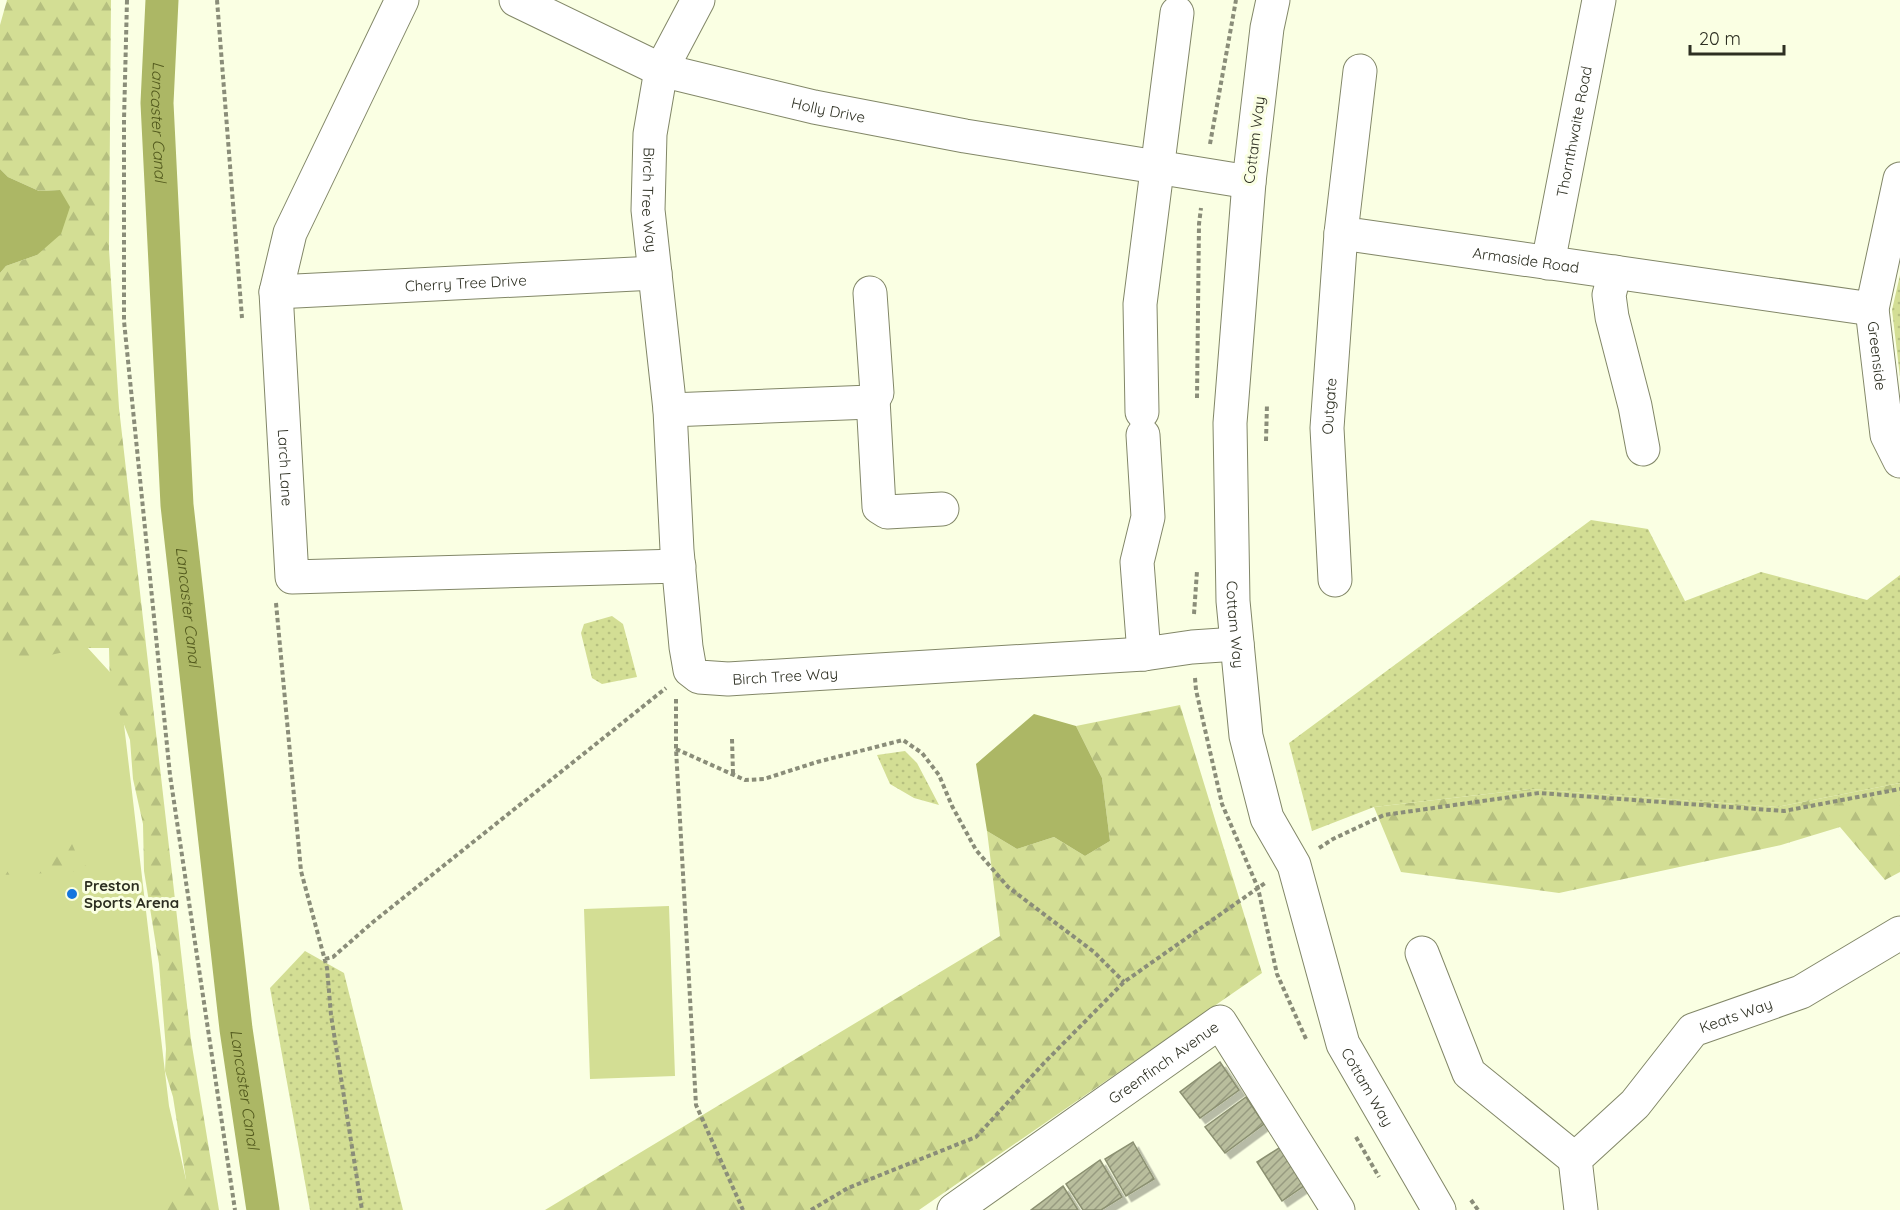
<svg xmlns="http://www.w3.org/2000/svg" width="1900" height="1210" font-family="Quicksand,sans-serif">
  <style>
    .grass { fill: #d3de94 }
    .forest { fill: url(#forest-firs) }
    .park { fill: url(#park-dots) }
    .water { fill: #acb765 }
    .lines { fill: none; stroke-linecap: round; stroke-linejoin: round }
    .canal { stroke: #acb765; stroke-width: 33 }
    .building { fill: url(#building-hatch); stroke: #8b9071; stroke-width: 1.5; filter: url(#shadow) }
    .minor-casing { stroke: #828768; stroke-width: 35 }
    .secondary-casing { stroke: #828768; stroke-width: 35 }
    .path { stroke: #8a8d79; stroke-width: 4; stroke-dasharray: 4.5 3; stroke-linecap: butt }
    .minor { stroke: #fff; stroke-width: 33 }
    .secondary { stroke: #fff; stroke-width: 33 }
    .poi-dot { fill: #1575de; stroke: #faffe3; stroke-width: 2 }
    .labels { text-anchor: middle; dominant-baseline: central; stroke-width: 6; stroke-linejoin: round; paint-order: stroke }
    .street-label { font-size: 15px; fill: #2d2f22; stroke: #faffe3 }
    .poi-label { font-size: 15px; font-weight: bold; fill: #2d2f22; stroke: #faffe3; text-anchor: start }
    .water-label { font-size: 16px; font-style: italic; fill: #52591d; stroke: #faffe3 }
  </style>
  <defs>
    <pattern id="forest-firs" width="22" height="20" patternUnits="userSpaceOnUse" patternTransform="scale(1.5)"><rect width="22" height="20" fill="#d3de94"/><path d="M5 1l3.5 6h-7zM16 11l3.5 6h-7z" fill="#b5bf7f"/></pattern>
    <pattern id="park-dots" width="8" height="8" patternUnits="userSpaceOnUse" patternTransform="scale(1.5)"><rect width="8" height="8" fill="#d3de94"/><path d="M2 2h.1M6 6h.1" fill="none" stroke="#b5bf7f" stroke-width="1.8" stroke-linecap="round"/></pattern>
    <pattern id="building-hatch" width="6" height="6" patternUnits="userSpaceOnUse" patternTransform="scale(1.5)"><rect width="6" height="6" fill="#b9be9d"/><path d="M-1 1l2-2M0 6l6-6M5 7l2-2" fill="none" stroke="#979b80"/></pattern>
    <filter id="shadow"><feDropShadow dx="5.5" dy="5.5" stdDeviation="0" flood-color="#0004"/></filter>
  </defs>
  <rect width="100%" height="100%" fill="#faffe3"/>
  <path class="grass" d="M0,552L119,682L169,1106L193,1210H0Z
    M669,906L675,1076L590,1079L584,909Z"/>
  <path class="forest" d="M7,0H111L109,249L119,408L191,1040L219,1210H167L162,1180L175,1184L186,1180L173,1097L165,1071L166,1049L159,964L144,871L143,824L133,779L130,740L110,689L109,648H83L13,663L0,646V273L6,266L37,255L60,190L39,191L8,177L0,169V25Z
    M1180,705L1262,973L919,1210H545L1000,936L987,831L1017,849L1054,837L1085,856L1110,841L1102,778L1076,726Z
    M1900,783V872L1885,880L1840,827L1781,845L1559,893L1401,872L1374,807L1530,789L1777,807Z
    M68,837C79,854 75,864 98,871L0,875V858L7,857C17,891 57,849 68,837Z"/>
  <path class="park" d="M1900,275V377L1892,310Z
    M1591,520L1648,529L1685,601L1761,572L1867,600L1900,575V783L1777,807L1530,789L1374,807L1312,831L1289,743Z
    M612,616L623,624L637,677L602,684L592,678L581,633L584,624Z
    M905,751L917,763L939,805L914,798L890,784L877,755Z
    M305,951L344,973L403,1210H310L270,988Z"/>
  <path class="water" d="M0,169L8,177L39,191L60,190L70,207L61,234L37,255L6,266L0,273Z
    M1034,714L1076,726L1102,778L1110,841L1085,856L1054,837L1017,849L987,831L976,764Z"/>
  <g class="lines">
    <path class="canal" id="s1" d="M162,0L157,103L177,505L236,1029L263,1210"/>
  </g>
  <path class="building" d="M1220,1062L1239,1090L1200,1118L1180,1092Z
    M1246,1097L1264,1124L1225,1153L1205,1127Z
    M1133,1142L1154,1179L1126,1196L1105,1159Z
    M1287,1143L1311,1181L1282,1201L1257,1162Z
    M1100,1160L1122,1197L1101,1210H1083L1066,1184Z
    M1063,1186L1078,1210H1031Z"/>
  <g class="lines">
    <g class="minor-casing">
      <g id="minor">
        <path id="s2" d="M402,0L290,233L276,292L292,577L679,566"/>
        <path id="s3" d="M516,0L661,70L814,107L965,136L1249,182"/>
        <path id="s4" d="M698,0L661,70L650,134L648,210L670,410L677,550L686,647L690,670L699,677L728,679L1144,654L1192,647L1237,644"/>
        <path id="s5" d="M1360,71L1341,233L1872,309"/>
        <path id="s6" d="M1900,179L1872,309L1887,435L1900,461"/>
        <path id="s7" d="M1548,263L1599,0"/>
        <path d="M1615,272L1609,295L1612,317L1635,406L1643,449"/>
        <path id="s8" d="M276,292L655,273"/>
        <path d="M873,399L879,507L887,512L942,509"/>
        <path d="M670,410L871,402L877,393L870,293"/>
        <path d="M1142,412L1140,304L1177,13"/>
        <path d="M1143,435L1148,517L1137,562L1144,654"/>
        <path id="s9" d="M1335,580L1327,428L1341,233"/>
        <path d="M1422,953L1469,1073L1575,1159"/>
        <path id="s10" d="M954,1210L1220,1022L1338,1210"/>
        <path id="s11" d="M1581,1210L1575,1159L1635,1104L1693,1030L1801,992L1900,933"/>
      </g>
    </g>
    <g class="secondary-casing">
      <g id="secondary">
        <path id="s12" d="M1273,0L1267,28L1249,182L1230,423L1233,601L1246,736L1267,818L1294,865L1343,1044L1439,1210"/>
      </g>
    </g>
    <path class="path" d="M127,0L124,120V321L170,775L235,1210
      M217,0L242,318
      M1210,144L1236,0
      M1197,398L1199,224L1201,208
      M1266,441L1267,404
      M276,603L301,871L327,968L331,1015L362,1210
      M1194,614L1197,571
      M1195,678L1196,690L1222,804L1258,888L1277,974L1306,1039
      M676,699V749L696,1105L743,1210
      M732,739L733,773
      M676,749L745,780L764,779L817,762L903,740L922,753L939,775L952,806L976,850L1008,887L1094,952L1124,982
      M1319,848L1333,839L1384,815L1539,793L1784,811L1900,789
      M325,959L333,957L373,922L666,688
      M1356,1137L1379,1177
      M1471,1200L1478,1210
      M811,1210L848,1188L976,1137L1044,1063L1124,982L1265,883"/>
    <use href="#minor" class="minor"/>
    <use href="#secondary" class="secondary"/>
  </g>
  <circle class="poi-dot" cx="72" cy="894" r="6"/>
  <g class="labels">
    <g class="street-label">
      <text stroke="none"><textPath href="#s3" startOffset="333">Holly Drive</textPath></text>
      <text stroke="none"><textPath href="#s7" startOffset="134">Thornthwaite Road</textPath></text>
      <text transform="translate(1254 140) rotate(-83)">Cottam Way</text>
      <text stroke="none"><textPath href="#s4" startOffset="210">Birch Tree Way</textPath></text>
      <text stroke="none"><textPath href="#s5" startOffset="350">Armaside Road</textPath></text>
      <text stroke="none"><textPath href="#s8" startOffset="190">Cherry Tree Drive</textPath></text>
      <text stroke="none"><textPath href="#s6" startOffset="180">Greenside</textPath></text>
      <text stroke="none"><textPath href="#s9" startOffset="174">Outgate</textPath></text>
      <text stroke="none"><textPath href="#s2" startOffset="495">Larch Lane</textPath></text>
      <text stroke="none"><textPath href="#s12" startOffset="627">Cottam Way</textPath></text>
      <text stroke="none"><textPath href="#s4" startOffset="780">Birch Tree Way</textPath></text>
      <text stroke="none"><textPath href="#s11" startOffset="272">Keats Way</textPath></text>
      <text stroke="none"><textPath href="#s10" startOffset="256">Greenfinch Avenue</textPath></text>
      <text stroke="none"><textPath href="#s12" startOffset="1113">Cottam Way</textPath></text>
    </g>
    <g class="poi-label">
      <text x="84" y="885">Preston<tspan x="84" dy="17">Sports Arena</tspan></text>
    </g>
    <g class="water-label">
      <text stroke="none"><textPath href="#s1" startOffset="122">Lancaster Canal</textPath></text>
      <text stroke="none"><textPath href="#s1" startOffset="608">Lancaster Canal</textPath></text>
      <text stroke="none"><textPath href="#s1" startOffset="1094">Lancaster Canal</textPath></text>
    </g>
  </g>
  <path d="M1690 45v9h94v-9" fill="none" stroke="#2d2f22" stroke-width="3"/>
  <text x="1699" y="45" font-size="18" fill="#2d2f22" stroke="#faffe3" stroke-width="4.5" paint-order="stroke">20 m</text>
</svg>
